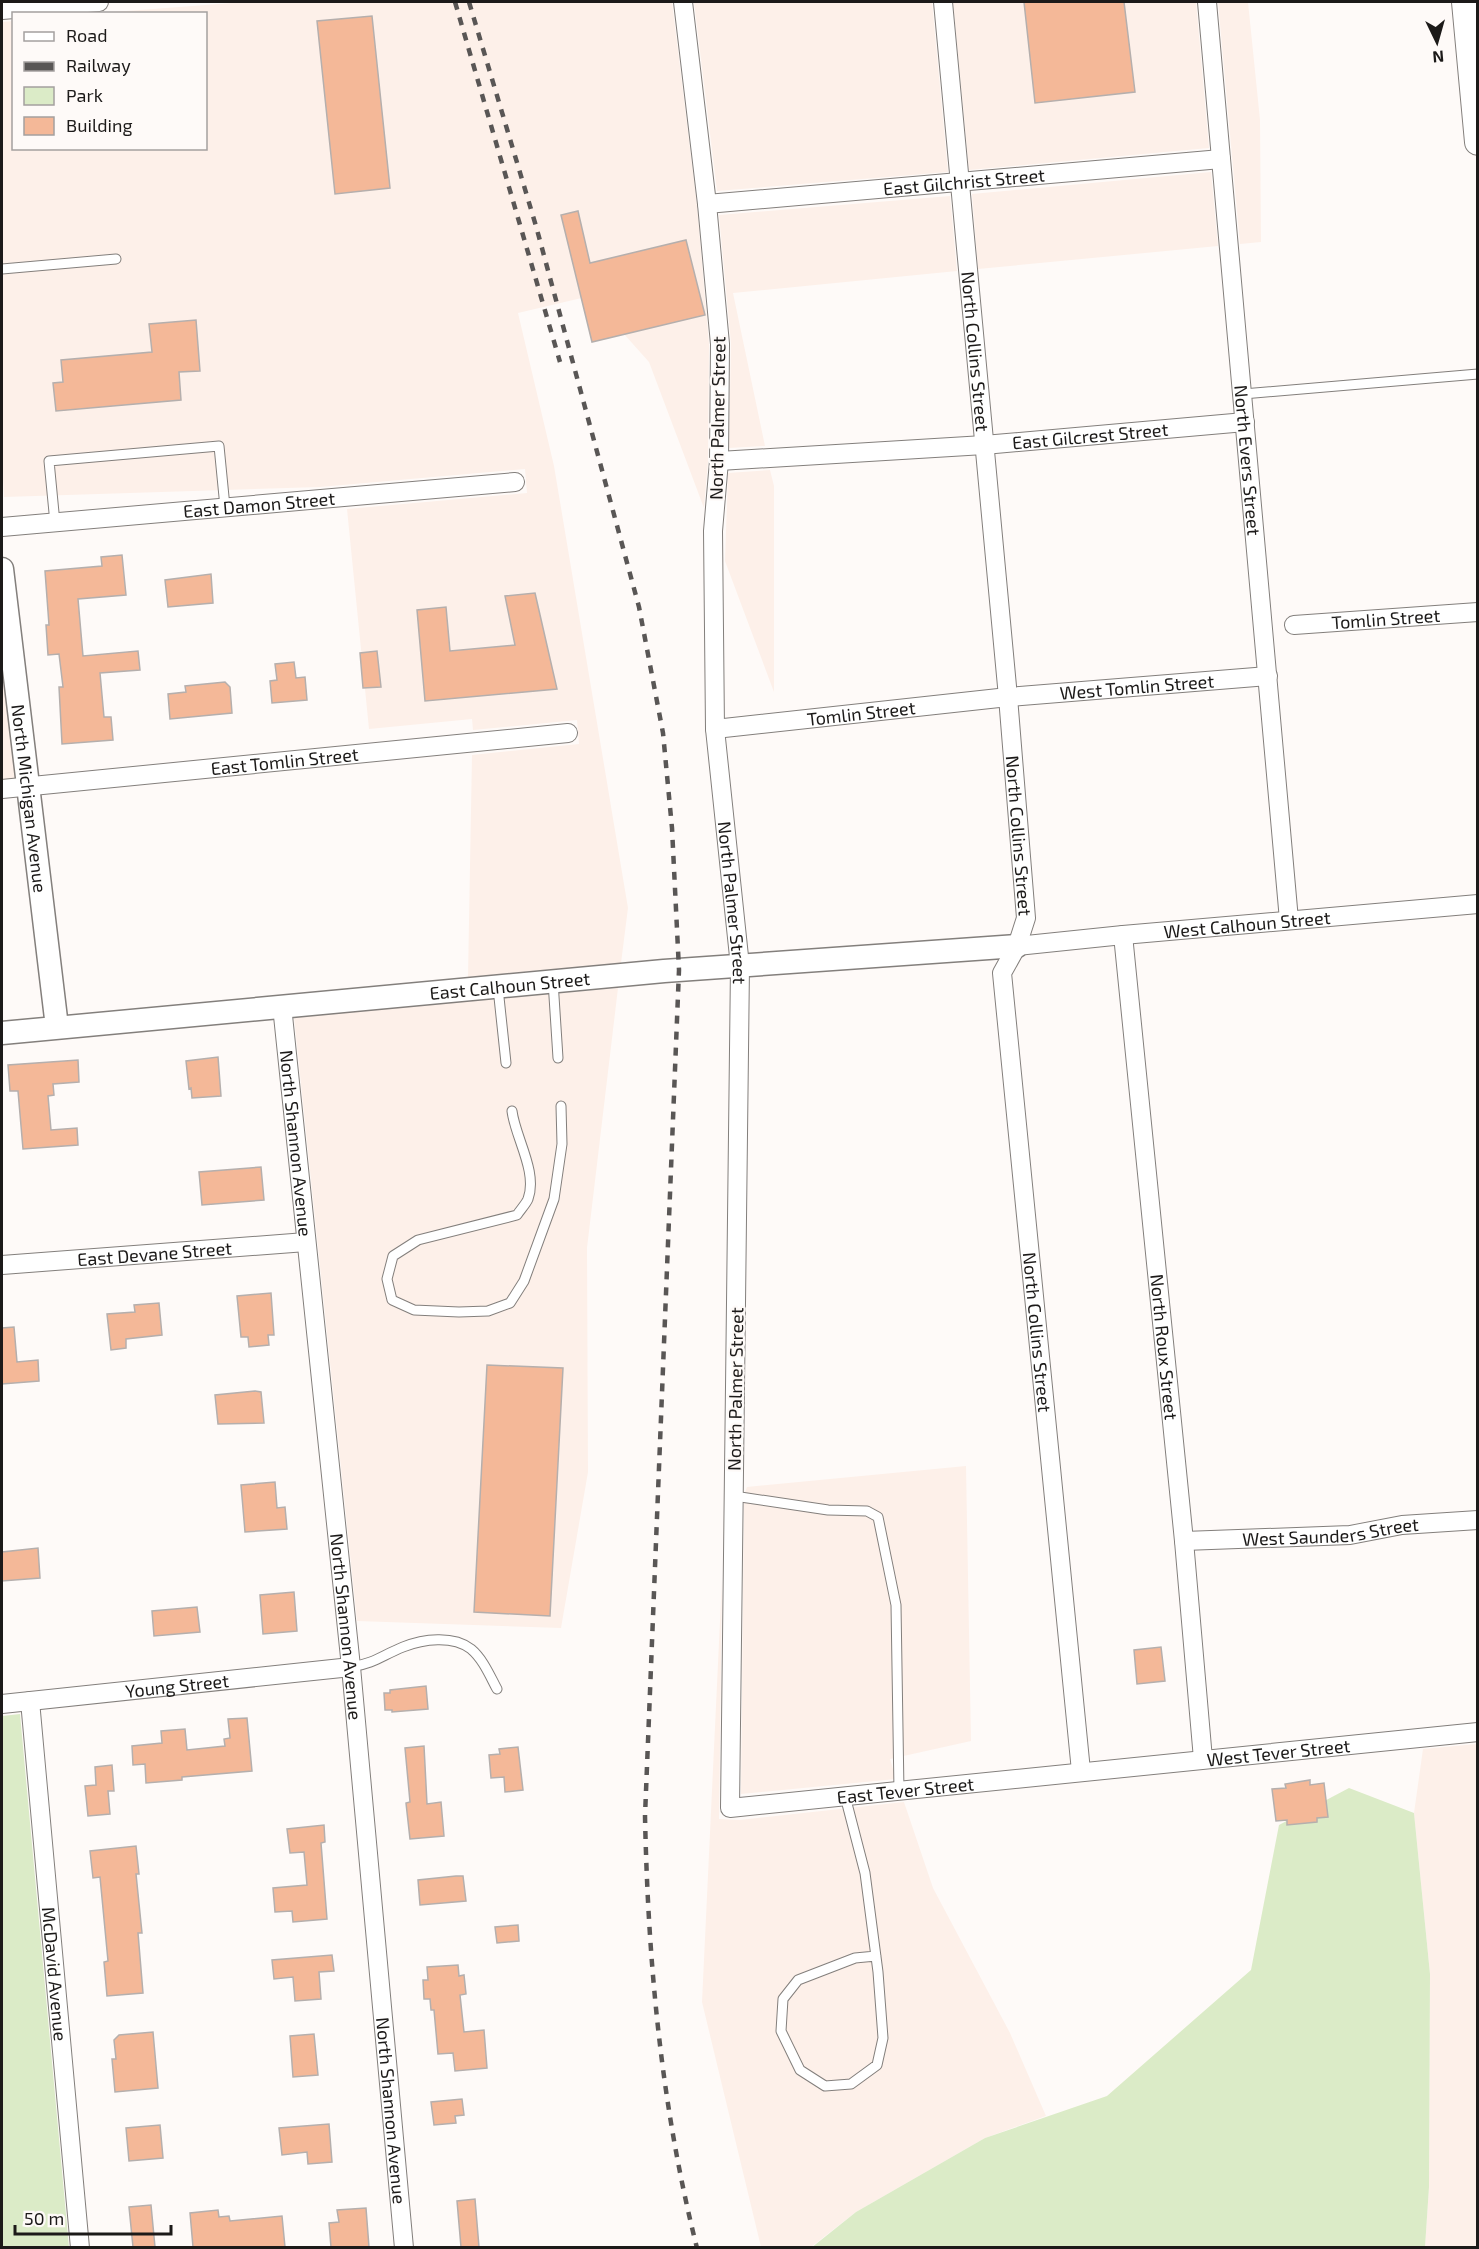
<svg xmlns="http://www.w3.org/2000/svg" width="1479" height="2249" font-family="'Exo 2',sans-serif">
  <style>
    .built { fill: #fdf0e9 }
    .green { fill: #dbebc7 }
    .building { fill: #f4b898; stroke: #b5afad; stroke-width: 1.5 }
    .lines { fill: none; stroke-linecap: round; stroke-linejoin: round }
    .service-casing { stroke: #837f7c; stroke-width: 11 }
    .minor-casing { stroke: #837f7c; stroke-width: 20 }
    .tertiary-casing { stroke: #837f7c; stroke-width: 25 }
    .secondary-casing { stroke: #837f7c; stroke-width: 28 }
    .service { stroke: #fff; stroke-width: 9 }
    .minor { stroke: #fff; stroke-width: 18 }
    .tertiary { stroke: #fff; stroke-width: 22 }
    .secondary { stroke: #fff; stroke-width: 26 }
    .rail { stroke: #595655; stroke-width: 4.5; stroke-dasharray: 8 8; stroke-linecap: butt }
    .labels { text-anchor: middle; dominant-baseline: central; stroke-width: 4.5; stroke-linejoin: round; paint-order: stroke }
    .street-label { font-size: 18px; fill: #1c1a19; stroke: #fefaf8 }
  </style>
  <rect width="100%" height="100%" fill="#fefaf8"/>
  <path class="built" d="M245,2H672L697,205L709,344L708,461L704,508L649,362L590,296L518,313L554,466L628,908L621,963L468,977L472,755L579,744L577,720L473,730L472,719L369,729L347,509L527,493L525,469L320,487L4,497L2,462V22L13,21L14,148H206V14L100,13Z
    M694,2H932L948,172L717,191Z
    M953,2H1196L1209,148L969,170Z
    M1218,2H1248L1260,120L1261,242L1240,244Z
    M1211,172L1218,246L978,269L972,194Z
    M950,196L957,271L733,293L765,446L729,448L731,343L719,215Z
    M770,470L774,486V692L725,561L728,473Z
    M2,569L29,786L2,789Z
    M618,988L587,1248L588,1472L561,1628L357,1621L294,1017Z
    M966,1466L971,1741L890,1759L896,1779L741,1794L744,1495L747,1487Z
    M722,1579L719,1819L740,1820L904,1802L933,1888L1010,2033L1046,2116L985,2138L856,2212L811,2247H761L702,2002Z
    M1477,1744V2247H1425L1429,2187L1430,1974L1414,1813L1423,1749Z"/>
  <path class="green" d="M20,1714L69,2247H2V1716Z
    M1349,1788L1414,1813L1430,1974L1429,2187L1425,2247L811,2248L856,2212L985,2138L1107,2096L1251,1970L1279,1825Z"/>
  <path class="building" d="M1024,2H1124L1135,92L1035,103Z
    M372,16L390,188L335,194L317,21Z
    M578,211L590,263L686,240L705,315L592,342L561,215Z
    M196,320L200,371L179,372L181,400L56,411L53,383L63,382L61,360L152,352L149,324Z
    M122,555L126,595L78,599L83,656L138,651L140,670L100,673L104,717H111L113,740L62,744L59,687H63L59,654L48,655L46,625H49L45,571L102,566L101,557Z
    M211,574L213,603L168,607L165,580Z
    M535,593L557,689L425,701L417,610L446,607L450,651L515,645L505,596Z
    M377,651L381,687L363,688L360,653Z
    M294,662L296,678L305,677L307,700L272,703L270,681L277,680L275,664Z
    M225,682L230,687L232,713L170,719L168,694L186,692L185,686Z
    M218,1057L221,1096L192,1098L191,1088L189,1089L186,1061Z
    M78,1060L79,1082L53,1084L54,1095L48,1096L51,1130L77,1128L78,1145L23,1149L18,1091H10L8,1065Z
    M261,1167L264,1200L202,1205L199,1172Z
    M271,1293L274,1335H268L269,1345L249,1347L248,1337H241L237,1296Z
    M159,1303L162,1335L126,1339V1348L111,1350L107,1314L135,1312L134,1305Z
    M14,1327L17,1362L38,1360L39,1381L2,1384V1328Z
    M487,1365L563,1368L550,1616L474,1612Z
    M255,1391L261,1392L264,1423L218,1424L215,1395Z
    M275,1482L277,1508L285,1507L287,1529L245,1532L241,1485Z
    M38,1548L40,1578L2,1581V1552Z
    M294,1592L297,1631L263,1634L260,1595Z
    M197,1607L200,1632L154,1636L152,1611Z
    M1161,1647L1165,1681L1137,1684L1134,1650Z
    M426,1686L428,1709L392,1712V1710H385L384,1693H390V1690Z
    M247,1718L252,1771L182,1777V1780L146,1783L145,1764L133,1765L132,1746L162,1743L161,1731L185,1729L187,1750L225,1746L224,1739L230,1738L228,1719Z
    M424,1746L427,1804L441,1802L444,1836L410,1839L406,1803L410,1802L405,1748Z
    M518,1747L523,1790L505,1792L504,1777L491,1778L489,1755L500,1754L499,1749Z
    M112,1765L114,1791H108L110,1814L88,1816L85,1786L96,1785L95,1767Z
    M1310,1780V1785L1324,1783L1328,1817L1317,1818V1822L1287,1825V1820L1276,1821L1272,1789L1286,1788L1285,1784Z
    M324,1825L325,1842L321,1843L327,1919L293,1922L292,1911L275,1912L273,1888L307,1885L304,1852L290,1853L287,1829Z
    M136,1846L139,1874H136L142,1933H138L143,1993L107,1996L104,1962L108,1961L100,1877L93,1878L90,1851Z
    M456,1876H463L466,1901L420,1905L418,1880Z
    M518,1925L519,1941L497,1943L495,1927Z
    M332,1955L334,1971L319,1972L321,1999L295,2001L293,1977L274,1979L272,1960Z
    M458,1965L459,1976L464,1975L466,1994L460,1995L464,2032L484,2030L487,2068L455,2071L453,2053L438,2054L434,2010H431L430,1999H424L423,1980H428L427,1967Z
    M153,2032L158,2088L115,2092L112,2059H116L114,2040L119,2035Z
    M314,2034L318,2075L293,2077L290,2036Z
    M462,2099L464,2115L455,2116L456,2123L434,2125L431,2102Z
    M329,2124L332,2162L308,2164L307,2152L282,2155L279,2128Z
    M160,2125L163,2158L129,2161L126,2128Z
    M475,2199L479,2247H461L457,2201Z
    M151,2205L155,2247H133L129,2207Z
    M366,2208L369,2247H331L329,2223L339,2222L337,2210Z
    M218,2210L219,2217L229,2216L230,2221L282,2216L285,2247H193L190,2213Z"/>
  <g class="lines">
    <g class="service-casing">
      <path id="service" d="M2,269L116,259
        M1243,394L1478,374
        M55,523L49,461L219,446L225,507
        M553,981L558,1058
        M498,988L506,1063
        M512,1111C515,1137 538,1172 528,1199C526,1204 520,1210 517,1215L418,1240L393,1256L387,1279L392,1300L414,1310L459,1312L488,1311L510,1303L524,1281L554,1199L562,1144L561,1106
        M734,1496L828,1510L867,1511L878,1517L896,1605L899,1791
        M351,1667C375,1663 381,1656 403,1647C423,1639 453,1635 471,1649C483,1659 490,1676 497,1689
        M845,1796L865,1873L878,1972L883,2038L877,2065L851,2084L825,2086L800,2070L781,2031L783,1999L798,1980L855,1958L876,1956"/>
    </g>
    <g class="minor-casing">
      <g id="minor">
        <path id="s1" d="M683,2L707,204L720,344L719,461L713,531L715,729L740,966L730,1808L1478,1732"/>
        <path id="s2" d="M943,2L1008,697L1026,918L1017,946L1002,973L1081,1771"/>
        <path id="s3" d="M1207,2L1289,920"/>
        <path d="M2,10L99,2"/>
        <path id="s4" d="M707,204L1221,159"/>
        <path id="s5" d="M719,461L984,445L1245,422"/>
        <path id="s6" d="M2,527L515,482"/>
        <path id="s7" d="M1294,625L1478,612"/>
        <path id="s8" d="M715,729L1008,697L1268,676"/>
        <path id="s9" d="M2,789L568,733"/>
        <path id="s10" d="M1123,935L1184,1541L1203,1759"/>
        <path id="s11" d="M1017,946L1123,935L1478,904"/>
        <path id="s12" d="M282,1006L351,1667L404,2248"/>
        <path id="s13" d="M2,1265L306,1242"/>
        <path id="s14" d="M1184,1541L1350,1535L1402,1525L1478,1520"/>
        <path id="s15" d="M30,1701L80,2248"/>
        <path id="s16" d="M2,1704L351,1667"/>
      </g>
    </g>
    <g class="tertiary-casing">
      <g id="tertiary">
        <path id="s17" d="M2,569L57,1027"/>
        <path id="s18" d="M2,1033L664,971L1017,946"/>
      </g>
    </g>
    <g class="secondary-casing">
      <path id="secondary" d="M1465,2L1478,142"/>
    </g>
    <use href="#service" class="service"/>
    <use href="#minor" class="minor"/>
    <use href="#tertiary" class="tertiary"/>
    <use href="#secondary" class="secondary"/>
    <path class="rail" d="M455,2L560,362
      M469,2L536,226L639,607L663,733L672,828L679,970L645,1816C648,1961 661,2106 697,2248"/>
  </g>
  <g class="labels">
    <g class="street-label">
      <text stroke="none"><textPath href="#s4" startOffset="258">East Gilchrist Street</textPath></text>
      <text stroke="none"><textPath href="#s2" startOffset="351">North Collins Street</textPath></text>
      <text transform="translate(717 418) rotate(-89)">North Palmer Street</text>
      <text stroke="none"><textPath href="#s5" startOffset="372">East Gilcrest Street</textPath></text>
      <text stroke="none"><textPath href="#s3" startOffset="460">North Evers Street</textPath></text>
      <text stroke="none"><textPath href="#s6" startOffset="258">East Damon Street</textPath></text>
      <text stroke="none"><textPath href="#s7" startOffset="92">Tomlin Street</textPath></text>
      <text stroke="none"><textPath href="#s8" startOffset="424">West Tomlin Street</textPath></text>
      <text stroke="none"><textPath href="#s8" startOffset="147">Tomlin Street</textPath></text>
      <text stroke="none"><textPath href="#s9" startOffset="284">East Tomlin Street</textPath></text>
      <text stroke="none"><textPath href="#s17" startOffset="231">North Michigan Avenue</textPath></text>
      <text stroke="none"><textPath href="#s2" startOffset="837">North Collins Street</textPath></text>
      <text stroke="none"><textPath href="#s1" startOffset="904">North Palmer Street</textPath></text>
      <text stroke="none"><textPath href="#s11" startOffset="231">West Calhoun Street</textPath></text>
      <text stroke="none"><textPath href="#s18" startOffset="510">East Calhoun Street</textPath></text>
      <text stroke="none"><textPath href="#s12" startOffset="138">North Shannon Avenue</textPath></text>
      <text stroke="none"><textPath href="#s13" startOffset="153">East Devane Street</textPath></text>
      <text stroke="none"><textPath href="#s2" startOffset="1341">North Collins Street</textPath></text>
      <text stroke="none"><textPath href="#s10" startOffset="414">North Roux Street</textPath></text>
      <text transform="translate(735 1389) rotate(-89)">North Palmer Street</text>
      <text stroke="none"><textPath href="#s14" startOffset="147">West Saunders Street</textPath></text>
      <text stroke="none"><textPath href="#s12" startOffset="624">North Shannon Avenue</textPath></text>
      <text stroke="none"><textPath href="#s16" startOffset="176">Young Street</textPath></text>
      <text stroke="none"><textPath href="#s1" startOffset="2361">West Tever Street</textPath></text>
      <text stroke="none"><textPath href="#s1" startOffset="1986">East Tever Street</textPath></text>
      <text stroke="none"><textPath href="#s15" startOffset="274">McDavid Avenue</textPath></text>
      <text stroke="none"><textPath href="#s12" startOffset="1110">North Shannon Avenue</textPath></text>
    </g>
  </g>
  <rect width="1479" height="2249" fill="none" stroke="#1c1a19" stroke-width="6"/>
  <rect x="12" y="12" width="195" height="138" fill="#fefaf8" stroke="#a4a09f" stroke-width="1.5"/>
  <rect x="24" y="32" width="30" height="9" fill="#ffffff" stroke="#a4a09f" stroke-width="1.5"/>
  <text x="66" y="42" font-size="18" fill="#1c1a19">Road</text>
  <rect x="24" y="62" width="30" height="9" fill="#595655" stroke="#a4a09f" stroke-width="1.5"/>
  <text x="66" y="72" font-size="18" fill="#1c1a19">Railway</text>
  <rect x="24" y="87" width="30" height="18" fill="#dbebc7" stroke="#a4a09f" stroke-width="1.5"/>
  <text x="66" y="102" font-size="18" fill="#1c1a19">Park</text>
  <rect x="24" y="117" width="30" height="18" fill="#f4b898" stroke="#a4a09f" stroke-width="1.5"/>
  <text x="66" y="132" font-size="18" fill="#1c1a19">Building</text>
  <g transform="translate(1437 42) rotate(175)" stroke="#fefaf8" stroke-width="4.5" paint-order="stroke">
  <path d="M0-4.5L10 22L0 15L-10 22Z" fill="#1c1a19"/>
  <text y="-9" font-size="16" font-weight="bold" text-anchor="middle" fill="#1c1a19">N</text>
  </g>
  <path d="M15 2225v9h156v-9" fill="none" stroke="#1c1a19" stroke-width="3"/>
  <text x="24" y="2225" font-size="18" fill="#1c1a19" stroke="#fefaf8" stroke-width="4.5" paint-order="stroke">50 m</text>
</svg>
